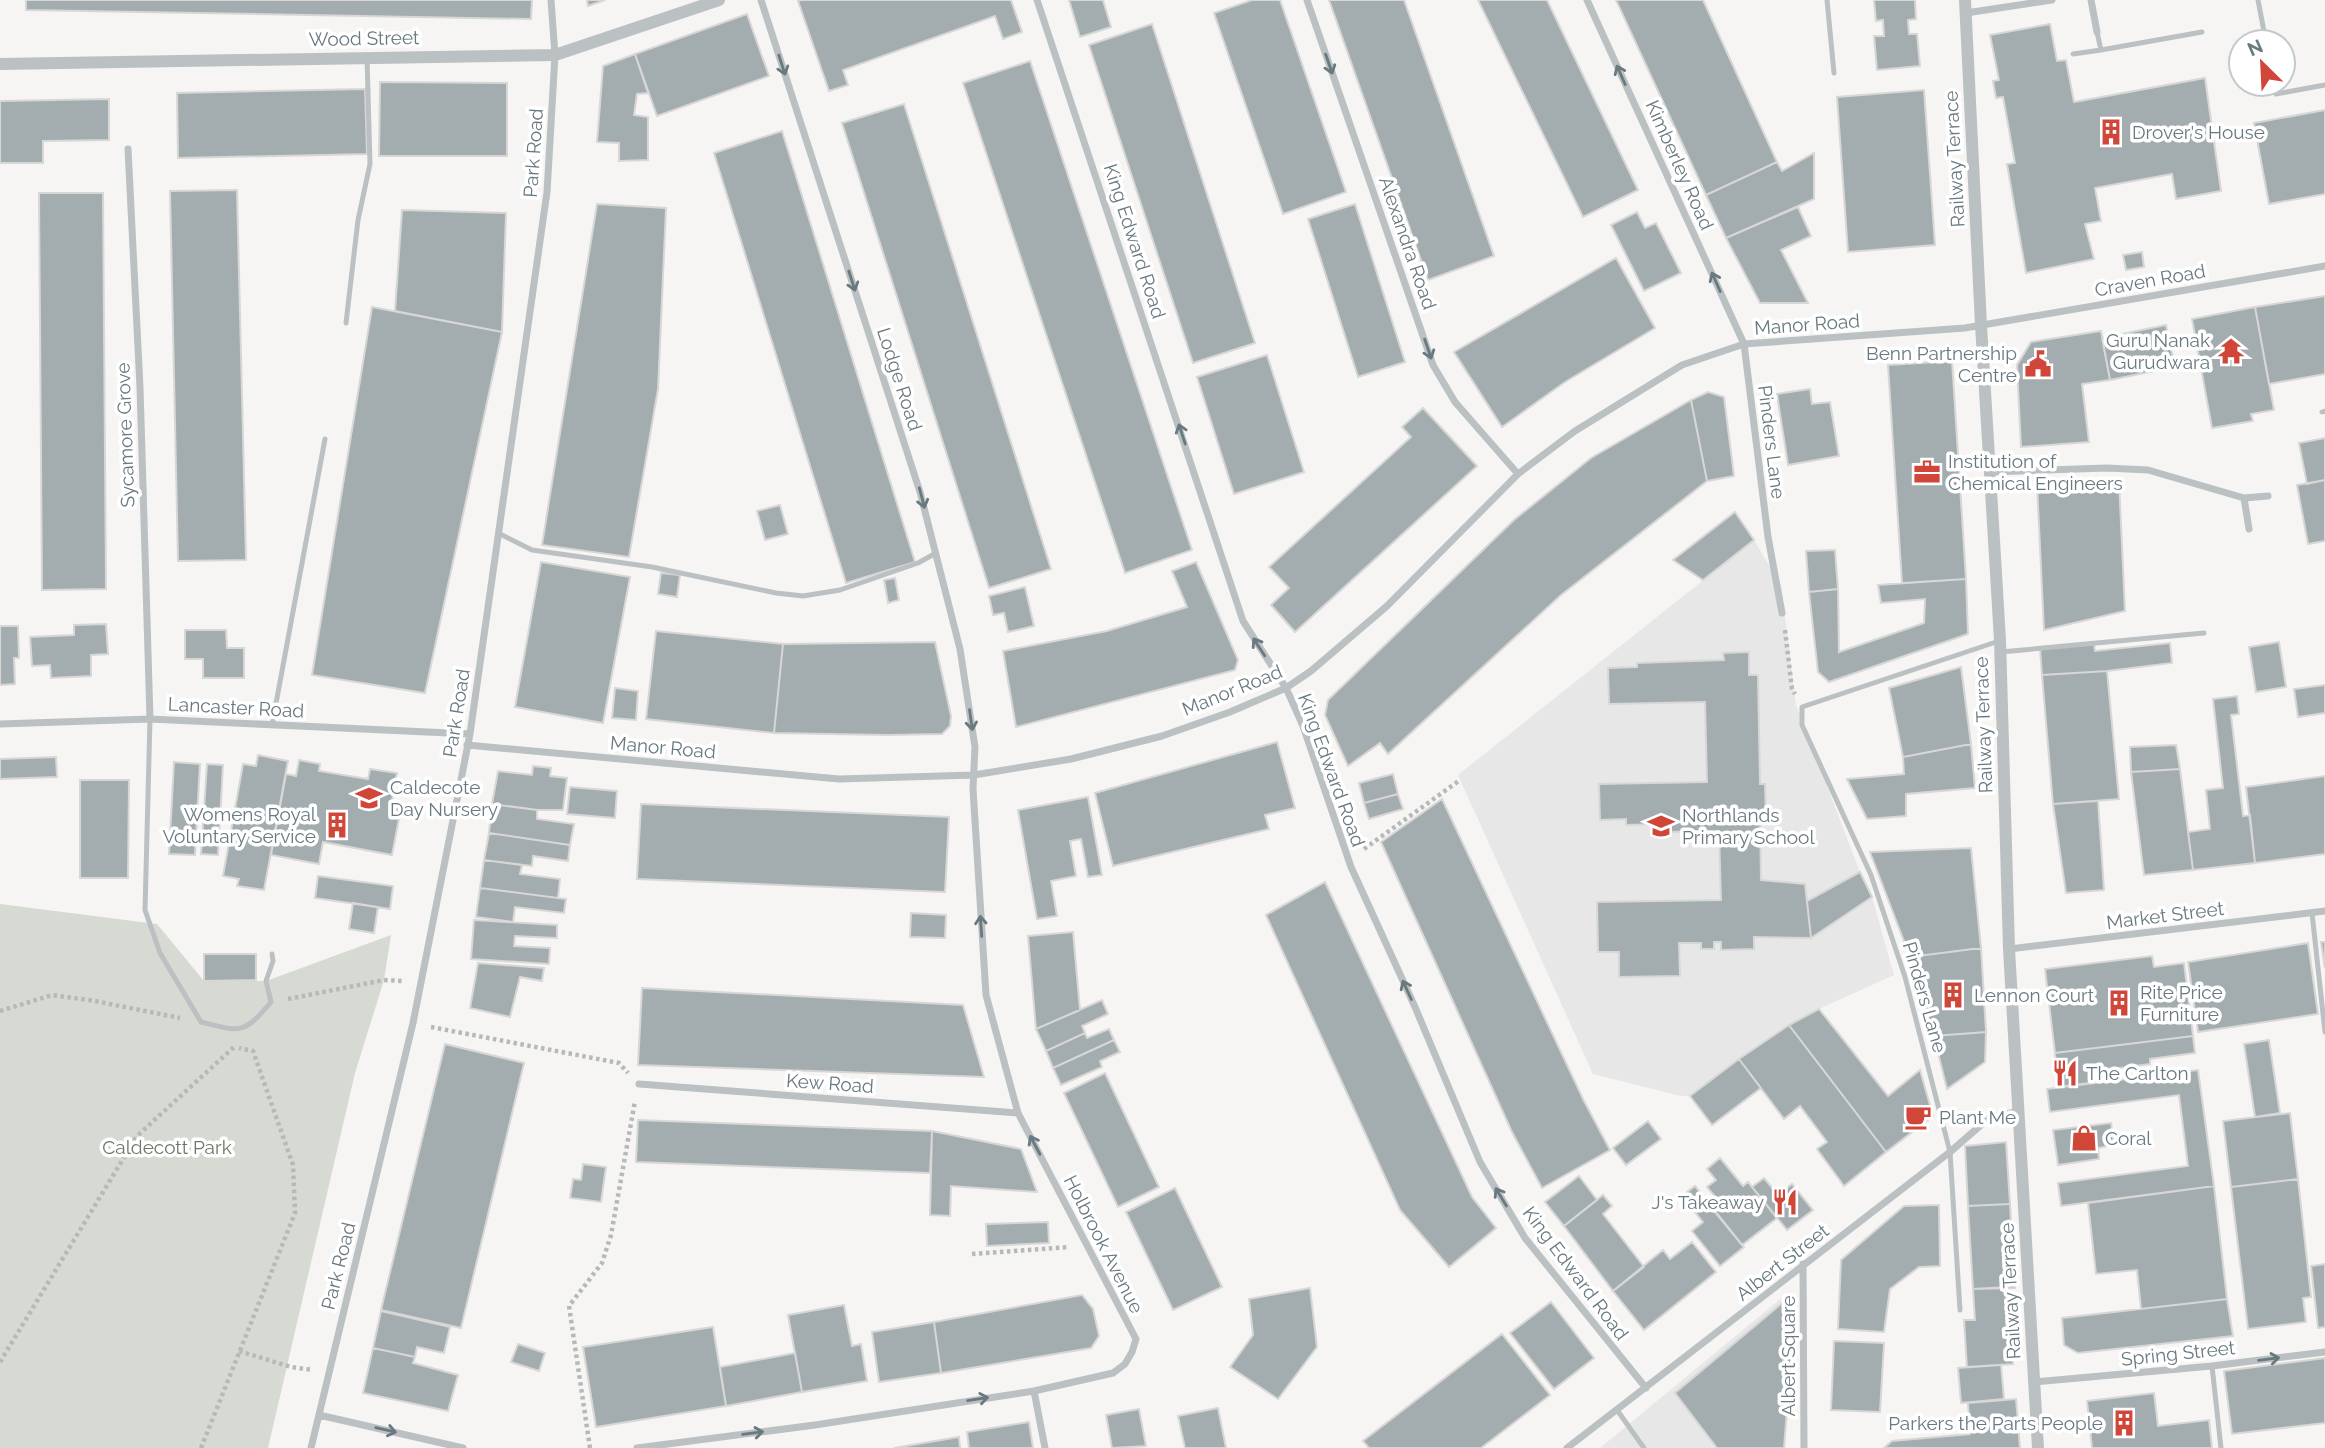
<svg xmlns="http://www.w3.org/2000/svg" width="2325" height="1448" font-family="Raleway,sans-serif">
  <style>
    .built { fill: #e6e7e6 }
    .green { fill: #d6dad2 }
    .building { fill: #a3acaf; stroke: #d7d7d5; stroke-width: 2 }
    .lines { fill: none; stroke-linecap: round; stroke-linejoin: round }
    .path { stroke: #b5b9ba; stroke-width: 4.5; stroke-dasharray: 3.5 3.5; stroke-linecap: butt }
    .service { stroke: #bbc0c2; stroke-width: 5 }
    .minor { stroke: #bbc0c2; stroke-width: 7 }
    .tertiary { stroke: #bbc0c2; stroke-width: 12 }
    .oneway { stroke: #687980 }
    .labels { text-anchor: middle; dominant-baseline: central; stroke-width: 7; stroke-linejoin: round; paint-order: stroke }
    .street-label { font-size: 19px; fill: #687980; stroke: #fff }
    .poi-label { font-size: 19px; fill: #687980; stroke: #fff; text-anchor: start }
    .park-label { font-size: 19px; fill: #6c7866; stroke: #fff }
  </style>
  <rect width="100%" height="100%" fill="#f6f5f3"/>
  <path class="built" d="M1754,540L1781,586L1796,705L1860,872L1872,897L1894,975L1819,1009L1789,1025L1690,1096H1681L1593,1074L1458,775Z
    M1790,1291L1785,1448H1600Z"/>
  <path class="green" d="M0,904L157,924L204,981H266L391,935L384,980L355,1073L268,1448H0Z"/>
  <path class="building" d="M26,0H532L531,19L26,10Z
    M587,0H605L588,6Z
    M801,0H1011L1022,32L1003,39L995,16L843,70L848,85L829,91L798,1Z
    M1069,0H1103L1111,27L1080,37Z
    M1252,0H1280L1346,192L1283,214L1214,13Z
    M1329,0H1404L1494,256L1428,280Z
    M1478,0H1547L1638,190L1583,217Z
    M1616,0H1703L1777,162L1706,195Z
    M1874,0H1915L1916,19L1908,20L1909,34H1917L1920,66L1877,70L1874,36H1884L1883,20L1876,21Z
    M747,14L769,76L657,116L635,54Z
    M1152,24L1255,343L1193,363L1089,45Z
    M2050,24L2057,61L2066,60L2074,102L2205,78L2221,191L2176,199L2172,174L2095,188L2101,221L2085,224L2094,259L2026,273L2007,164L2015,163L2003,97L1996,98L1993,81L1999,80L1990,35Z
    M635,54L648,93L637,94L634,115L648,117V160L619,161V143L597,142L603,66Z
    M1030,61L1192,550L1125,573L963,83Z
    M380,82L507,83V156H379Z
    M365,89L367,154L178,158L177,93Z
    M1924,90L1935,245L1848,252L1837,97Z
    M109,99V140L43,141V163H0V101Z
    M904,104L1051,569L989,588L842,123Z
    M2325,110V194L2269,204L2254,123Z
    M782,131L915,562L846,583L714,153Z
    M1814,153V199L1726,238L1706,195L1777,162L1782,171Z
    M237,190L246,560L178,561L170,191Z
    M39,193H103L106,589L42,590Z
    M597,204L666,208L658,389L629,557L542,545Z
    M1355,204L1405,362L1358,377L1308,219Z
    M1798,207L1811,236L1781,250L1808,303H1760L1726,238Z
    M402,210L506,213L502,332L395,311Z
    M1637,212L1645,228L1656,223L1681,273L1644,291L1611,225Z
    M2142,252L2144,267L2126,270L2123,255Z
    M1616,258L1655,328L1565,382L1502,427L1454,352Z
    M2325,296V374L2269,384L2255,307Z
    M372,307L502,332L425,693L312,675Z
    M2255,307L2274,410L2251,414L2253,421L2212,428L2192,319Z
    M2166,325L2175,367L2110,380L2102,338Z
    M2101,331L2110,380L2082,384L2089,442L2021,447L2017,365L2031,342Z
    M1267,355L1304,472L1234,494L1197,377Z
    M1952,361L1966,579L1902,583L1888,365Z
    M1810,389L1812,404L1830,402L1839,456L1788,465L1777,394Z
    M1708,392L1724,397L1734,476L1707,481L1691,400Z
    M1691,400L1707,481L1561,595L1388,754L1380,743L1348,766L1325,715L1328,700L1514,520L1591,458Z
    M1423,408L1477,466L1295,632L1271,605L1289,588L1269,567L1411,437L1402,427Z
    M2325,438V480L2307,484L2299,443Z
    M2325,480V541L2308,544L2297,485Z
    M2119,481L2125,611L2044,630L2037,484Z
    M780,505L788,534L765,540L757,511Z
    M1735,512L1754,540L1703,580L1673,560Z
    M1835,550L1838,589L1809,592L1806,551Z
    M541,562L630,577L603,723L515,707Z
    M1196,562L1238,660L1235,670L1016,727L1003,651L1107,631L1187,607L1172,571Z
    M661,573L680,575L677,597L658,594Z
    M895,578L899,600L888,603L884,580Z
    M1966,579L1968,634L1829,682L1818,672L1809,592L1838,589L1839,652L1924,623L1925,599L1881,603L1878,585Z
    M1025,587L1034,626L1008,632L1004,613L993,615L989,596Z
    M106,624L108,654L91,655V676L51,678L50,665L32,666L30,637L74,635V625Z
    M0,626H18L19,658H14L15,684L0,685Z
    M185,630H226L227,648H244V678H203V659H185Z
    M656,631L783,644L774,733L646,719Z
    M935,642L951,716L950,726L942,734L887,735L774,733L783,644Z
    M2279,642L2286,687L2256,692L2249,647Z
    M2094,643L2095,651L2170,643L2172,663L2107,671L2042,675L2040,649Z
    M1749,652V675H1758L1760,784H1765L1766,818H1760L1761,880L1805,884L1811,938L1754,937V949L1721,950V942H1714V949H1701V943H1679L1680,976L1619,977V952H1598L1597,902L1721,900L1719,831L1664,832V824L1626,825V819L1600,820L1599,784L1707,782L1705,702L1609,704L1608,668L1637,667V663L1724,660L1723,653Z
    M1961,667L1971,744L1903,757L1889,688Z
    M2107,671L2119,799L2053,804L2042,675Z
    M2325,685V713L2298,717L2294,689Z
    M615,688L638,691L636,720L612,718Z
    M2237,696L2239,714L2231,715L2243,816L2250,815L2255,863L2193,870L2188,832L2210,829L2206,790L2223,788L2213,699Z
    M1277,742L1295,808L1265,815L1269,829L1113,866L1095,793Z
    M1971,744L1975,788L1906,794V816L1867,819L1847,779L1904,774L1903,757Z
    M2176,745L2180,769L2131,772L2130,747Z
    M258,755L288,761L264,890L237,886L239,879L223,876L243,764L256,766Z
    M56,757L57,777L0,779V759Z
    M299,760L320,764L319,771L368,779L370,769L397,773L391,806L401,808L392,855L323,842L319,864L271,855L286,774L296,776Z
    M174,762L200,764L195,855L169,854Z
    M207,764L223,765L218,855L201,854Z
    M533,766L551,768L550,776L567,778L563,810H537L492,804L498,771L532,775Z
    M2180,769L2193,870L2144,875L2131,772Z
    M1393,774L1398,794L1364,803L1359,783Z
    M2325,776V854L2255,863L2246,787Z
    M80,780H129L128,878H80Z
    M570,787L617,791L615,818L567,814Z
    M1398,794L1403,809L1369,819L1364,803Z
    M1088,797L1102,875L1088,877L1081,839L1070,841L1076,876L1051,881L1057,916L1037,919L1018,810Z
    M1442,799L1583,1099L1610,1150L1542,1188L1512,1132L1381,842Z
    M2098,801L2104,890L2066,893L2053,804Z
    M492,804L537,810V819L574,824L570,845L489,833Z
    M641,804L949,817L945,892L637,879Z
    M489,833L570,845L568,861L533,856L532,866L484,860Z
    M1971,848L1981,948L1910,957L1870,852Z
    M484,860L522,865L520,874L560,879L558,898L480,888Z
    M1860,872L1872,897L1811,938L1807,901Z
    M318,876L393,886L390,909L315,898Z
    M1325,882L1472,1197L1496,1228L1449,1267L1400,1210L1266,915Z
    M480,888L566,899L564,913L515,907L513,922L476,917Z
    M353,903L378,907L374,933L349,929Z
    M911,913L946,915L945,938L910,937Z
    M474,920L557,925V938L515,936L514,946L550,948L549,964L471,959Z
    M1073,932L1080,1010L1036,1029L1028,936Z
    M2321,942H2325V968Z
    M2308,943L2318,1014L2198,1032L2188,962Z
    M1981,948L1986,1032L1934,1036L1910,957Z
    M204,954H256V980L204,981Z
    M2152,956L2154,967L2184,963L2193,1036L2055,1053L2045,969Z
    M478,963L544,968L542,981L520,977L510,1017L470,1008Z
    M642,988L963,1005L984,1077L638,1065Z
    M1102,1000L1108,1014L1082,1026L1085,1033L1046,1051L1036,1029Z
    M1819,1009L1888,1096L1920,1070L1933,1116L1886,1152L1789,1025Z
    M1789,1025L1886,1152L1844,1186L1817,1149L1827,1142L1800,1106L1784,1119L1739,1059Z
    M1109,1029L1114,1040L1053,1068L1046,1051L1085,1033L1087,1038Z
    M1986,1032L1985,1062L1947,1089L1934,1036Z
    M2193,1036L2195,1053L2150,1059V1064L2112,1069L2114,1080L2057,1087L2055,1053Z
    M1114,1040L1120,1052L1100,1061L1102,1067L1061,1085L1053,1068Z
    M2269,1040L2280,1113L2255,1117L2244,1044Z
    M445,1044L524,1063L461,1328L381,1310Z
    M1739,1059L1761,1088L1712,1125L1690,1096Z
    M2198,1070L2214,1186L2061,1206L2058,1183L2188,1166L2179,1095L2050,1112L2047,1089Z
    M1105,1073L1159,1187L1118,1207L1064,1093Z
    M2290,1113L2298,1179L2231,1187L2223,1121Z
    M638,1120L932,1131L930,1173L636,1162Z
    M1648,1121L1661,1139L1626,1165L1613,1148Z
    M2111,1123L2114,1145L2098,1148L2099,1159L2058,1165L2053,1130Z
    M932,1131L1021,1149L1037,1192L951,1186L950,1216L930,1215Z
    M2006,1142L2010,1204L1968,1206L1965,1146Z
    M1720,1158L1743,1186L1748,1182L1777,1218L1742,1245L1714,1211L1722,1205L1707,1187L1716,1180L1707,1169Z
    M583,1164L606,1167L601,1202L570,1198L573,1179L581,1180Z
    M1579,1176L1597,1200L1564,1226L1545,1202Z
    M1764,1178L1778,1195L1792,1184L1813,1210L1787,1230L1752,1187Z
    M2298,1179L2311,1297L2303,1298L2306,1322L2248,1329L2231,1187Z
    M1695,1186L1744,1247L1720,1266L1692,1231L1703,1222L1682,1196Z
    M2214,1186L2227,1299L2141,1309L2137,1270L2096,1274L2088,1203Z
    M1175,1188L1222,1287L1173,1310L1126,1212Z
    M1603,1195L1612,1206L1603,1214L1644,1267L1613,1291L1564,1226Z
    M2010,1204L2015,1288L1973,1289L1968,1206Z
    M1939,1205L1940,1266L1919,1267L1890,1289L1884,1332L1838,1329L1841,1260L1904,1206Z
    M1048,1222L1049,1243L987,1246L986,1224Z
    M1692,1242L1716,1272L1644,1330L1613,1291L1663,1250L1670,1259Z
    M2325,1264V1327L2318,1328L2311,1266Z
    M2008,1287L2013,1364L1967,1367L1964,1320H1975L1973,1289Z
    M1310,1288L1317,1347L1278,1399L1230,1367L1253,1335L1249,1299Z
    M1082,1295L1093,1309L1099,1336L1091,1348L941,1373L934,1322Z
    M2227,1299L2233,1336L2078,1353L2064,1345L2062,1318Z
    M1551,1302L1594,1358L1554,1389L1510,1333Z
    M1781,1304L1795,1310L1784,1448H1717L1675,1393Z
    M844,1305L852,1346L861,1344L867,1381L802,1392L788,1315Z
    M381,1311L450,1327L444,1353L417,1347L415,1357L373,1348Z
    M934,1322L941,1373L879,1382L872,1332Z
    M713,1327L726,1406L596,1427L583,1347Z
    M1502,1334L1550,1395L1481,1448H1369L1363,1441Z
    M1834,1341L1884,1343L1880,1412L1831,1410Z
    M518,1344L545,1353L539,1371L511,1362Z
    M373,1348L415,1357L413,1363L458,1375L448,1411L363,1393Z
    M795,1353L802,1392L726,1406L720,1367Z
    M2325,1358V1423L2232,1434L2224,1371Z
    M2001,1365L2004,1399L1961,1403L1958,1368Z
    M2154,1393L2158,1426L2209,1420L2212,1448H2092L2087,1401Z
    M2016,1399L2020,1448H1884L1892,1441L1970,1434L1968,1403Z
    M1218,1408L1226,1448H1185L1178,1416Z
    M1139,1409L1146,1446L1112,1448L1106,1415Z
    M1029,1422L1033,1448H969L967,1432Z
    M959,1437L960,1448H894Z"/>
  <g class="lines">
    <path class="path" d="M1785,630L1792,689L1795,694
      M1364,849L1460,780
      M288,999L384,980L403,981
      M0,1011L52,995L95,1001L180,1018
      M431,1027L619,1063L628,1073
      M972,1254L1069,1247
      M239,1351L291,1367L313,1370
      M0,1362L137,1136L234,1047
      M201,1448L295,1213L293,1165L253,1051L239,1048
      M590,1448L569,1306L602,1263L611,1235L635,1101"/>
    <path class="service" d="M1827,0L1834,73
      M2258,0L2266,42
      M2101,50L2202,32
      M2073,54L2101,50L2097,32
      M2274,84L2276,94L2325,85
      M346,323L358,220L370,164L367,57
      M2322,412L2325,411
      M498,533L532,550L652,567L776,593L803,596L840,590L918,563L936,553
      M2001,652L2204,633
      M150,719L145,910L160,953L201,1022C241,1032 243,1035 271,1002L266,981L273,961L272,954
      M272,725L325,439
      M2312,913L2325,1032
      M1960,1310L1950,1152L1905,977L1871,875L1802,725V707L1999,641
      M2212,1366L2221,1448
      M1617,1410L1644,1448"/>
    <path class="minor" d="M1037,0L1243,621L1286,688L1303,726L1351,867L1415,1007L1480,1162L1525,1238L1646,1388
      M1307,0L1433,365L1455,402L1518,474
      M1587,0L1744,344L1768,537L1782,613
      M2091,0L2097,32
      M1966,13L2052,0
      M128,149L140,387L150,719
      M1990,472L2107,468L2148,470L2244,498L2268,496
      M2244,498L2249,529
      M0,724L150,719L470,734
      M467,745L839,779L974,775L1071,759L1162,736L1230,712L1286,688L1311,671L1387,606L1518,474L1575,431L1682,365L1744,344L1965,328L2325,266
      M2009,949L2325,911
      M639,1084L1018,1113
      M1803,1264L1804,1448
      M2034,1382L2212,1366L2325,1352
      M1034,1391L1045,1448
      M319,1415L463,1448
      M311,1448L413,1023L470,734L547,192L555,55L551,0
      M637,1448L815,1425L1034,1391L1113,1373L1125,1364L1132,1352L1136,1339L1018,1113L986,995L973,789L975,747L960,649L920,492L761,0
      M1567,1448L1950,1152L1989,1118L2019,1111"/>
    <path class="tertiary" d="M1965,0L1981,325L2000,640L2009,949L2038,1448
      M0,64L555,55L719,0"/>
  </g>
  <defs><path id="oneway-shaft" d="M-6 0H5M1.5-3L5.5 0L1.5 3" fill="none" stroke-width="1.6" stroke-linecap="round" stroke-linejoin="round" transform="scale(1.75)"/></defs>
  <g class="oneway">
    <use href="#oneway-shaft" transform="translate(1329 64) rotate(71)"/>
    <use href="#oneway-shaft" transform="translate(782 65) rotate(72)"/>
    <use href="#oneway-shaft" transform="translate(1621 75) rotate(-114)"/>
    <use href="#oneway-shaft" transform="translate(852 281) rotate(72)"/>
    <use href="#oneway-shaft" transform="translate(1716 282) rotate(-114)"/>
    <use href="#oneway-shaft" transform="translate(1428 349) rotate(71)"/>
    <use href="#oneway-shaft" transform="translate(1182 434) rotate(-108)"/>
    <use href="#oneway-shaft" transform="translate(922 498) rotate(75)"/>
    <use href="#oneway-shaft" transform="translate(1259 647) rotate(-123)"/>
    <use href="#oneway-shaft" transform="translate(971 720) rotate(82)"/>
    <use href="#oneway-shaft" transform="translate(981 926) rotate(-94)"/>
    <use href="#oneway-shaft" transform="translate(1407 990) rotate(-115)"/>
    <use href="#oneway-shaft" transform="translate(1035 1145) rotate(-118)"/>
    <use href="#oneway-shaft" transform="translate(1501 1197) rotate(-121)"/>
    <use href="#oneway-shaft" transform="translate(2269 1359) rotate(-7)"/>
    <use href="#oneway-shaft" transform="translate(978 1399) rotate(-9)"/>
    <use href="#oneway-shaft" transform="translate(386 1430) rotate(13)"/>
    <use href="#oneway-shaft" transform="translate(753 1433) rotate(-7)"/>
  </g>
  <defs>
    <g id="building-bare" transform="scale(2.1)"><path d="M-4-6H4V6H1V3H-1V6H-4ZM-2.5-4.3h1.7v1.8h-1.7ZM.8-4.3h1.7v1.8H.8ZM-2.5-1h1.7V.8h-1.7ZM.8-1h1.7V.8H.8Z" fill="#d04638" stroke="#fff" stroke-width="2.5" paint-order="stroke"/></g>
    <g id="temple-bare" transform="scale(2.1)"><path d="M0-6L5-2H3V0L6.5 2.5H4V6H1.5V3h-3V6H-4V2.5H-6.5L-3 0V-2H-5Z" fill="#d04638" stroke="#fff" stroke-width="2.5" paint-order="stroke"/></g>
    <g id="civic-bare" transform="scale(2.1)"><path d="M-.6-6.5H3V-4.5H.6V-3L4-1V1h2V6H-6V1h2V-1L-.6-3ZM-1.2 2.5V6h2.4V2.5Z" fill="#d04638" stroke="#fff" stroke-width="2.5" paint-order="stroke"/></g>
    <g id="office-bare" transform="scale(2.1)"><path d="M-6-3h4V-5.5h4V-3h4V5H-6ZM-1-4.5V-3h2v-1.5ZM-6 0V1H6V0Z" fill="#d04638" stroke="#fff" stroke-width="2.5" paint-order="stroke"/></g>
    <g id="school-bare" transform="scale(2.1)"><path d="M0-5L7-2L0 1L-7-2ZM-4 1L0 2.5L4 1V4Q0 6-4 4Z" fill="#d04638" stroke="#fff" stroke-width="2.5" paint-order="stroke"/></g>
    <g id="restaurant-bare" transform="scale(2.1)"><path d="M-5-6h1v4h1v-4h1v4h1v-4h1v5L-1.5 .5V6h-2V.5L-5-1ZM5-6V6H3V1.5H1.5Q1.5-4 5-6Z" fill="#d04638" stroke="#fff" stroke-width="2.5" paint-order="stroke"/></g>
    <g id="cafe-bare" transform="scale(2.1)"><path d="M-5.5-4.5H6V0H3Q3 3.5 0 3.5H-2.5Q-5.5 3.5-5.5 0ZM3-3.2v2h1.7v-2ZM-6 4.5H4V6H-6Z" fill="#d04638" stroke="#fff" stroke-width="2.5" paint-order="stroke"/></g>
    <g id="shop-bare" transform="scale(2.1)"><path d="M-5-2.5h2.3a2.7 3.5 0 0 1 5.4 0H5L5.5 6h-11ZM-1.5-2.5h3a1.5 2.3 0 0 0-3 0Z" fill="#d04638" stroke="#fff" stroke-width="2.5" paint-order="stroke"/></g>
  </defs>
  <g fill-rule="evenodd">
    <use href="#building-bare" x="2111" y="132"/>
    <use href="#temple-bare" x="2231" y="351"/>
    <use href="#civic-bare" x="2038" y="364"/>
    <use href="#office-bare" x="1927" y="472"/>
    <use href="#school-bare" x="369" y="798"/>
    <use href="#building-bare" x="337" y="825"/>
    <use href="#school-bare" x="1661" y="826"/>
    <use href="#building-bare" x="1953" y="995"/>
    <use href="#building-bare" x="2119" y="1003"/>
    <use href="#restaurant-bare" x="2065" y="1073"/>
    <use href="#cafe-bare" x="1918" y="1117"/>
    <use href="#shop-bare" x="2084" y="1138"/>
    <use href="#restaurant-bare" x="1785" y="1202"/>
    <use href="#building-bare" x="2124" y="1423"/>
  </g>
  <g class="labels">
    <g class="street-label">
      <text transform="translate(364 38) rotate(-1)">Wood Street</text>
      <text transform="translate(533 153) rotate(-86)">Park Road</text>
      <text transform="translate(1954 159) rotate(-93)">Railway Terrace</text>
      <text transform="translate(1680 165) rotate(66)">Kimberley Road</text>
      <text transform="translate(1135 241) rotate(72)">King Edward Road</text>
      <text transform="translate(1408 243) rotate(71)">Alexandra Road</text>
      <text transform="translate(2150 280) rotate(-10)">Craven Road</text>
      <text transform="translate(1807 324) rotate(-4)">Manor Road</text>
      <text transform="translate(900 379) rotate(72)">Lodge Road</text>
      <text transform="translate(125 435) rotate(-92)">Sycamore Grove</text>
      <text transform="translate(1772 442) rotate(83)">Pinders Lane</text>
      <text transform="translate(1232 690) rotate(-22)">Manor Road</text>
      <text transform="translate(236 707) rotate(3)">Lancaster Road</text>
      <text transform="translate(456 713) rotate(-81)">Park Road</text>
      <text transform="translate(1983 725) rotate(-92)">Railway Terrace</text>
      <text transform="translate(663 747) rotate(5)">Manor Road</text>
      <text transform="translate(1332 770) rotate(70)">King Edward Road</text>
      <text transform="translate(2165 915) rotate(-7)">Market Street</text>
      <text transform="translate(1925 997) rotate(74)">Pinders Lane</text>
      <text transform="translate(830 1083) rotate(4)">Kew Road</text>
      <text transform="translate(1104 1244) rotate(63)">Holbrook Avenue</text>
      <text transform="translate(1782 1262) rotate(-38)">Albert Street</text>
      <text transform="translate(338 1266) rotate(-76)">Park Road</text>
      <text transform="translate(1576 1273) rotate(53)">King Edward Road</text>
      <text transform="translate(2010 1291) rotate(-93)">Railway Terrace</text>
      <text transform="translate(2178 1353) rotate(-6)">Spring Street</text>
      <text transform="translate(1788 1356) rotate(-90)">Albert Square</text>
    </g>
    <g class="poi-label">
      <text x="2132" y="132">Drover's House</text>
      <text x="2210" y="340" text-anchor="end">Guru Nanak<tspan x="2210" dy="22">Gurudwara</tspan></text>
      <text x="2017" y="353" text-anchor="end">Benn Partnership<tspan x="2017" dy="22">Centre</tspan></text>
      <text x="1948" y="461">Institution of<tspan x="1948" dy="22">Chemical Engineers</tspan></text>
      <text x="390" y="787">Caldecote<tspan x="390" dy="22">Day Nursery</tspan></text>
      <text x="316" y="814" text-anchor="end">Womens Royal<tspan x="316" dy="22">Voluntary Service</tspan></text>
      <text x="1682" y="815">Northlands<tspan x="1682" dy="22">Primary School</tspan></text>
      <text x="2140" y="992">Rite Price<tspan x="2140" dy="22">Furniture</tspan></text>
      <text x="1974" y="995">Lennon Court</text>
      <text x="2086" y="1073">The Carlton</text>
      <text x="1939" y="1117">Plant Me</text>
      <text x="2105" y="1138">Coral</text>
      <text x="1764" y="1202" text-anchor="end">J's Takeaway</text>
      <text x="2103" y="1423" text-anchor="end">Parkers the Parts People</text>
    </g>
    <g class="park-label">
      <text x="167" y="1147">Caldecott Park</text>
    </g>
  </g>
  <g transform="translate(2262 63) rotate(336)"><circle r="33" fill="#ffffff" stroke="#c3c9cc" stroke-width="2"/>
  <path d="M0-5L12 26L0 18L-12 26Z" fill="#d04638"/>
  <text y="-10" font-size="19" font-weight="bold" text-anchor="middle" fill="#687980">N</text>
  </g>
</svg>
